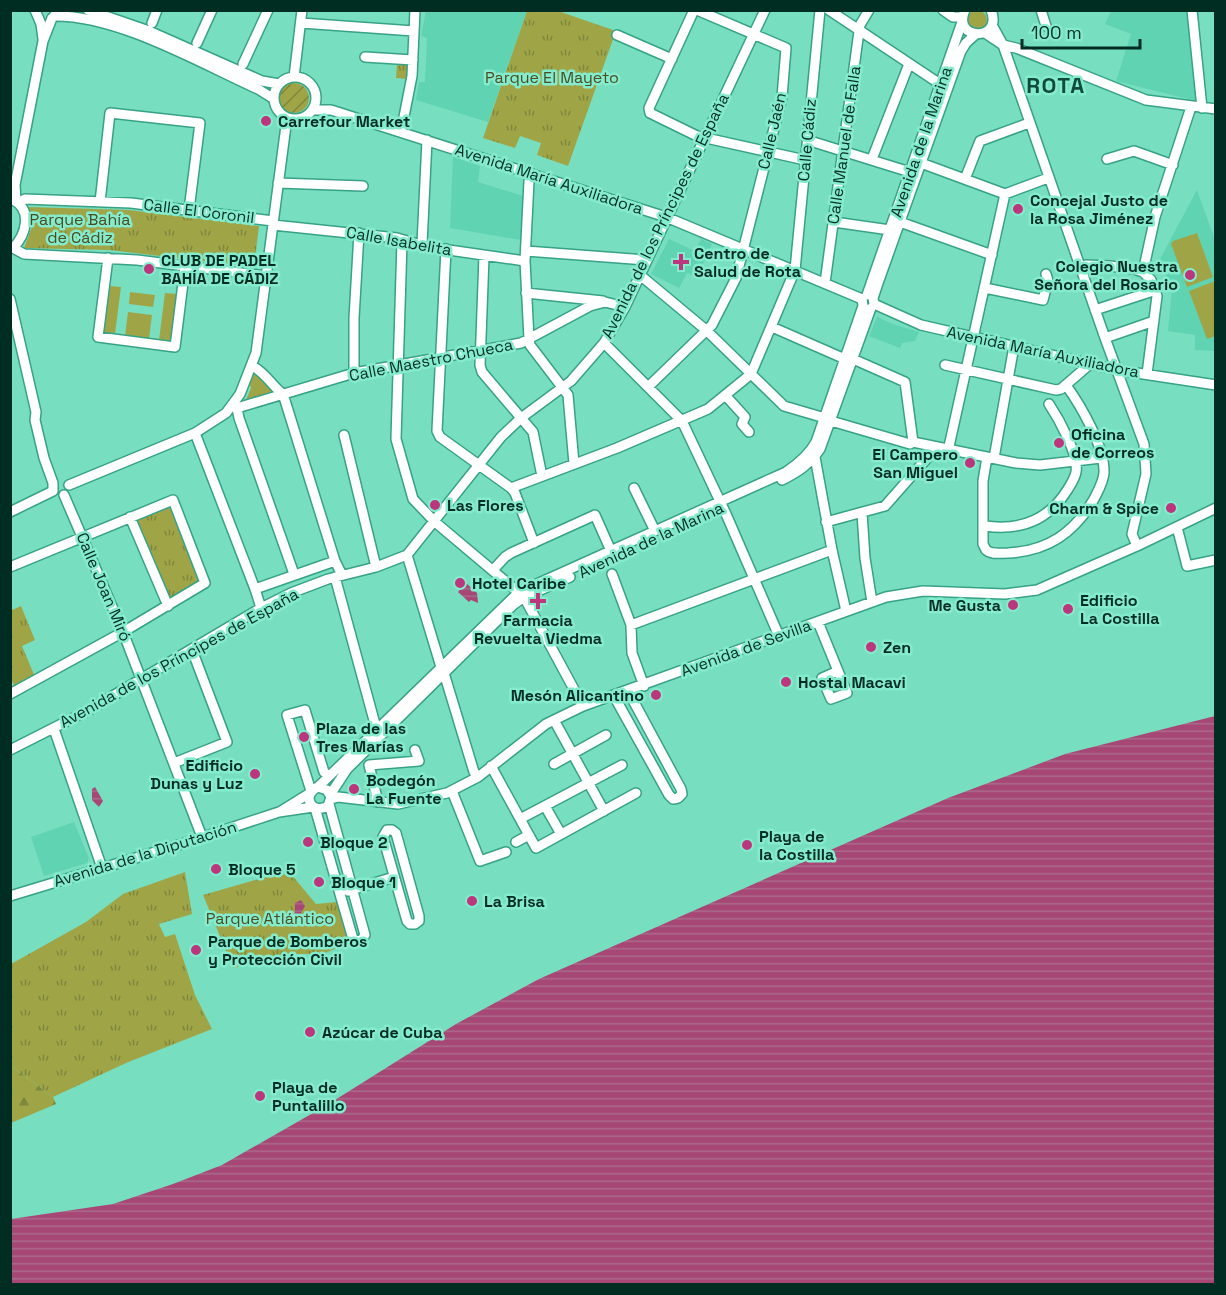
<svg xmlns="http://www.w3.org/2000/svg" width="1226" height="1295" font-family="'Space Grotesk',sans-serif">
  <style>
    .built { fill: #60d3b3 }
    .grass { fill: url(#grass-tufts) }
    .forest { fill: url(#forest-firs) }
    .garden { fill: url(#garden-furrows) }
    .pitch { fill: #9fa547 }
    .water { fill: url(#water-rules) }
    .lines { fill: none; stroke-linecap: round; stroke-linejoin: round }
    .minor-casing { stroke: #37a286; stroke-width: 12 }
    .minor { stroke: #fff; stroke-width: 9 }
    .poi-dot { fill: #bb367c; stroke: #85ebcd; stroke-width: 2 }
    .labels { text-anchor: middle; dominant-baseline: central; stroke-width: 5; stroke-linejoin: round; paint-order: stroke }
    .park-label { font-size: 16px; fill: #4a4d20; stroke: #85ebcd }
    .poi-label { font-size: 16px; font-weight: bold; fill: #002d22; stroke: #85ebcd; text-anchor: start }
    .street-label { font-size: 16px; fill: #002d22; stroke: #85ebcd }
    .district-label { font-size: 22px; font-weight: bold; letter-spacing: 1.5px; fill: #104a3c; stroke: #85ebcd }
  </style>
  <defs>
    <pattern id="grass-tufts" width="24" height="20" patternUnits="userSpaceOnUse" patternTransform="scale(1.5)"><rect width="24" height="20" fill="#9fa547"/><path d="M3 7l-1-3M5 7V3M7 7l1-3M15 17l-1-3M17 17v-4M19 17l1-3" fill="none" stroke="#7f873b"/></pattern>
    <pattern id="forest-firs" width="22" height="20" patternUnits="userSpaceOnUse" patternTransform="scale(1.5)"><rect width="22" height="20" fill="#9fa547"/><path d="M5 1l3.5 6h-7zM16 11l3.5 6h-7z" fill="#7f873b"/></pattern>
    <pattern id="garden-furrows" width="10" height="10" patternUnits="userSpaceOnUse" patternTransform="scale(1.5)"><rect width="10" height="10" fill="#9fa547"/><path d="M-1 1l2-2M0 10L10 0M9 11l2-2" fill="none" stroke="#7f873b"/></pattern>
    <pattern id="water-rules" width="6" height="5" patternUnits="userSpaceOnUse" patternTransform="scale(1.5)"><rect width="6" height="5" fill="#a64775"/><path d="M0 2.5h6" fill="none" stroke="#aa6b8b"/></pattern>
  </defs>
  <rect width="100%" height="100%" fill="#78dec0"/>
  <path class="built" d="M426,11H527L488,122L416,100L419,82H425L427,38L421,36Z
    M1111,11H1188L1196,101L1116,81L1131,34L1105,24Z
    M453,157L480,166L478,182L523,196L521,240L450,228Z
    M1197,190L1215,240V351L1195,350V335L1168,331L1172,290L1159,261Z
    M669,239L695,251L701,239L712,244L697,277L687,273L679,288L651,274Z
    M877,317L893,324L919,332L915,341L902,343L900,348L869,336Z
    M74,822L89,858L87,863L44,876L31,837Z"/>
  <path class="grass" d="M967 20a10 10 0 1 1 20 0a10 10 0 1 1-20 0Z
    M527,11H558L616,31L568,166L537,155L541,143L520,136L515,148L483,138Z
    M397,64H408L407,79L396,78Z
    M28,207L129,210L259,226L254,267L109,250L24,248L32,227Z
    M254,369L277,394L244,405L251,388L250,385Z
    M172,504L200,581L171,599L136,519Z
    M21,606L35,640L22,646L35,677L15,688L11,678L10,611Z
    M185,872L192,914L159,924L165,937L175,934L195,995L212,1029L126,1063L53,1097L11,1066V964L86,922L123,894Z
    M291,874L316,904L337,902L348,943L323,954H288L233,968L203,895L273,875Z"/>
  <path class="forest" d="M11,1066L53,1097L56,1104L11,1123Z"/>
  <path class="garden" d="M279 98a15 15 0 1 1 30 0a15 15 0 1 1-30 0Z"/>
  <path class="pitch" d="M1197,233L1213,277L1187,287L1171,244L1173,241Z
    M1215,281V336L1207,339L1189,291Z
    M109,286L121,287L115,334L103,333Z
    M130,292L155,295L153,307L129,304Z
    M165,293L177,294L170,342L159,340Z
    M128,312L152,315L149,339L125,336Z"/>
  <path class="water" d="M466,583L477,593L478,603L471,600L469,602L458,592Z
    M1215,716V1284H11V1219L113,1204L173,1184L222,1165L327,1105L456,1024L539,979L948,798L1065,754Z
    M95,787L103,801L99,807L92,800V789Z
    M301,900L305,906L301,913L302,920L299,923H293L291,920L295,913V903Z"/>
  <g class="lines">
    <g class="minor-casing">
      <path id="minor" d="M35,10L41,24L43,39
        M88,10L149,31L262,81L279,84
        M694,10L649,108L650,113L697,136L805,160
        M829,10L940,84
        M943,10L953,17H962
        M965,10C951,41 1004,42 991,10
        M1041,10L1046,26
        M1192,10L1202,108
        M54,16C118,15 200,63 258,89L274,99
        M152,23L157,10
        M301,23L414,31
        M992,25L1003,45L1105,338L1144,444L1146,474L1132,534L1137,546
        M985,33L1003,45L1016,48L1146,100L1216,109
        M617,35L672,59
        M197,43L212,10
        M365,57L413,60
        M243,64L268,10
        M294,77L302,10
        M274 98a21 21 0 1 1 42 0a21 21 0 1 1-42 0Z
        M312,110H331L666,217L862,299
        M401,132L412,76L415,10
        M807,140L910,172
        M872,159L909,64
        M1107,159L1134,151L1173,165
        M921,163L1005,194L1048,178
        M531,173L529,181L525,261L529,339L530,345L568,395L574,464
        M965,179L980,141L1029,123
        M278,183L363,186
        M16,201L15,185L43,41L52,18
        M100,202L110,113L200,123L189,210
        M18,203L25,199L131,203L273,221
        M834,222L890,230
        M900,222L992,255
        M273,225L397,238L428,247L525,261
        M402,241L396,439L413,499L435,522L524,597L583,706
        M422,244L427,140
        M10,248H13C26,235 33,210 13,200
        M13,248L24,254L137,260L266,276
        M446,249L437,431L440,437L511,488L515,493L534,543
        M526,251L646,260
        M484,256L480,365L482,372L533,432L542,476
        M108,258L98,337L175,347L185,267
        M1080,267L1086,265L1110,266L1134,269L1143,272L1151,280L1157,296L1147,374
        M1143,272L1155,217L1191,107
        M640,275L706,330L784,406L825,418
        M825,283L859,31L860,25L869,10
        M985,288L1043,300L1048,281L1046,274
        M526,293L603,301
        M867,295L962,22
        M10,299L36,412L35,420L44,458L53,483V491
        M874,304L921,325L1117,370L1216,385
        M874,304L873,298L878,283L961,51L966,43L976,34
        M1095,310L1156,290
        M772,327L845,359
        M1105,338L1154,321
        M604,343L682,421L726,514L779,636
        M853,359L905,382L913,442
        M945,365L1056,390L1061,389L1090,364
        M252,366C265,372 272,386 283,394
        M354,373V318L359,233
        M648,387L712,325L736,278L782,97L786,48L697,10
        M283,394L335,561
        M725,395L745,417L742,424L749,432
        M232,406L237,408L354,373L521,343L590,306L605,302L625,307
        M237,408L239,418L294,574
        M831,421L910,444L913,442L1016,463L1040,465L1101,458
        M195,433L255,589
        M344,435L376,567
        M948,451L1005,194
        M815,457L832,550L846,611
        M987,457L983,481V544L986,550C992,555 1000,553 1008,553C1048,551 1074,533 1094,499C1098,491 1103,483 1104,473C1105,447 1081,406 1066,385
        M994,458L1014,346
        M782,480C798,472 810,464 820,449L871,308
        M69,485L195,433L226,413L240,394L256,353L287,118
        M511,488L617,448L708,409L751,374L795,270L820,10
        M634,488L655,531
        M64,495L123,632L202,837
        M10,512L53,491
        M862,513L865,558L872,602
        M130,517L168,606
        M826,522L885,506L936,448
        M985,526C1020,531 1049,520 1068,489C1071,484 1075,478 1076,472C1079,455 1059,419 1049,404
        M1177,527L1187,566L1216,560
        M407,555L441,667
        M10,567L173,500L205,583L123,632L10,694
        M493,570L505,557L511,553L595,515L611,551
        M612,574L631,625L632,653L644,686
        M335,577L375,724L379,728
        M261,608L255,589L335,561L342,575
        M818,622L847,693L831,699L822,678L838,671
        M631,625L832,550
        M444,673L474,772L478,777
        M614,696L669,795L673,799L678,798L682,794L681,789L628,691
        M554,720L604,811
        M54,729L102,868
        M10,750L89,710L261,608L291,593L328,579L376,567L407,555L501,437L521,418L571,381L604,343L625,307L765,10
        M174,763L227,742L192,650
        M554,764L606,735
        M491,766L536,848L636,793
        M318,787L327,790L331,797L328,806C311,816 301,794 318,787L519,592L786,472C798,464 809,455 816,442L863,306L862,299
        M311,791L287,715L305,710L324,772L329,776
        M452,791L480,861L506,852
        M330,795L347,769L513,605L524,597L570,577
        M331,799L338,797L398,804L447,793L478,777L546,724L583,706L886,597L923,591L1005,594L1037,590L1137,546L1216,508
        M378,802L369,765L419,761L415,750
        M545,806L561,834
        M315,808L353,939L361,941L365,935L329,804
        M281,811L310,793
        M520,819L622,765
        M387,830H392L396,833L419,916V921L415,924H410L407,921L383,837Z
        M516,842L529,835
        M348,891L394,877
        M10,896L185,843L279,812L313,807"/>
    </g>
    <use href="#minor" class="minor"/>
  </g>
  <g class="poi-dot">
    <circle cx="266" cy="121" r="6"/>
    <circle cx="1018" cy="209" r="6"/>
    <path d="M678 253h6v6h6v6h-6v6h-6v-6h-6v-6h6z"/>
    <circle cx="149" cy="269" r="6"/>
    <circle cx="1190" cy="275" r="6"/>
    <circle cx="1059" cy="443" r="6"/>
    <circle cx="970" cy="463" r="6"/>
    <circle cx="435" cy="505" r="6"/>
    <circle cx="1171" cy="508" r="6"/>
    <circle cx="460" cy="583" r="6"/>
    <path d="M535 592h6v6h6v6h-6v6h-6v-6h-6v-6h6z"/>
    <circle cx="1013" cy="605" r="6"/>
    <circle cx="1068" cy="609" r="6"/>
    <circle cx="871" cy="647" r="6"/>
    <circle cx="786" cy="682" r="6"/>
    <circle cx="656" cy="695" r="6"/>
    <circle cx="304" cy="737" r="6"/>
    <circle cx="255" cy="774" r="6"/>
    <circle cx="354" cy="789" r="6"/>
    <circle cx="308" cy="842" r="6"/>
    <circle cx="747" cy="845" r="6"/>
    <circle cx="216" cy="869" r="6"/>
    <circle cx="319" cy="882" r="6"/>
    <circle cx="472" cy="901" r="6"/>
    <circle cx="196" cy="950" r="6"/>
    <circle cx="310" cy="1032" r="6"/>
    <circle cx="260" cy="1096" r="6"/>
  </g>
  <g class="labels">
    <g class="park-label">
      <text x="552" y="77">Parque El Mayeto</text>
      <text x="80" y="219">Parque Bahía<tspan x="80" dy="18">de Cádiz</tspan></text>
      <text x="270" y="918">Parque Atlántico</text>
    </g>
    <g class="poi-label">
      <text x="278" y="121">Carrefour Market</text>
      <text x="1030" y="200">Concejal Justo de<tspan x="1030" dy="18">la Rosa Jiménez</tspan></text>
      <text x="694" y="253">Centro de<tspan x="694" dy="18">Salud de Rota</tspan></text>
      <text x="161" y="260">CLUB DE PADEL<tspan x="161" dy="18">BAHÍA DE CÁDIZ</tspan></text>
      <text x="1178" y="266" text-anchor="end">Colegio Nuestra<tspan x="1178" dy="18">Señora del Rosario</tspan></text>
      <text x="1071" y="434">Oficina<tspan x="1071" dy="18">de Correos</tspan></text>
      <text x="958" y="454" text-anchor="end">El Campero<tspan x="958" dy="18">San Miguel</tspan></text>
      <text x="447" y="505">Las Flores</text>
      <text x="1159" y="508" text-anchor="end">Charm &amp; Spice</text>
      <text x="472" y="583">Hotel Caribe</text>
      <text x="1080" y="600">Edificio<tspan x="1080" dy="18">La Costilla</tspan></text>
      <text x="1001" y="605" text-anchor="end">Me Gusta</text>
      <text x="538" y="620" text-anchor="middle">Farmacia<tspan x="538" dy="18">Revuelta Viedma</tspan></text>
      <text x="883" y="647">Zen</text>
      <text x="798" y="682">Hostal Macavi</text>
      <text x="644" y="695" text-anchor="end">Mesón Alicantino</text>
      <text x="316" y="728">Plaza de las<tspan x="316" dy="18">Tres Marías</tspan></text>
      <text x="243" y="765" text-anchor="end">Edificio<tspan x="243" dy="18">Dunas y Luz</tspan></text>
      <text x="366" y="780">Bodegón<tspan x="366" dy="18">La Fuente</tspan></text>
      <text x="759" y="836">Playa de<tspan x="759" dy="18">la Costilla</tspan></text>
      <text x="320" y="842">Bloque 2</text>
      <text x="228" y="869">Bloque 5</text>
      <text x="331" y="882">Bloque 1</text>
      <text x="484" y="901">La Brisa</text>
      <text x="208" y="941">Parque de Bomberos<tspan x="208" dy="18">y Protección Civil</tspan></text>
      <text x="322" y="1032">Azúcar de Cuba</text>
      <text x="272" y="1087">Playa de<tspan x="272" dy="18">Puntalillo</tspan></text>
    </g>
    <g class="street-label">
      <text transform="translate(772 131) rotate(-77)">Calle Jaén</text>
      <text transform="translate(807 140) rotate(-85)">Calle Cádiz</text>
      <text transform="translate(921 142) rotate(-71)">Avenida de la Marina</text>
      <text transform="translate(844 145) rotate(-82)">Calle Manuel de Falla</text>
      <text transform="translate(549 179) rotate(18)">Avenida María Auxiliadora</text>
      <text transform="translate(199 211) rotate(7)">Calle El Coronil</text>
      <text transform="translate(665 216) rotate(-64)">Avenida de los Príncipes de España</text>
      <text transform="translate(399 241) rotate(10)">Calle Isabelita</text>
      <text transform="translate(1043 352) rotate(12)">Avenida María Auxiliadora</text>
      <text transform="translate(431 360) rotate(-11)">Calle Maestro Chueca</text>
      <text transform="translate(651 540) rotate(-25)">Avenida de la Marina</text>
      <text transform="translate(104 587) rotate(67)">Calle Joan Miró</text>
      <text transform="translate(746 648) rotate(-20)">Avenida de Sevilla</text>
      <text transform="translate(179 658) rotate(-29)">Avenida de los Príncipes de España</text>
      <text transform="translate(145 854) rotate(-17)">Avenida de la Diputación</text>
    </g>
    <g class="district-label">
      <text x="1056" y="85">ROTA</text>
    </g>
  </g>
  <rect width="1226" height="1295" fill="none" stroke="#002d22" stroke-width="24"/>
  <path d="M1022 39v9h118v-9" fill="none" stroke="#002d22" stroke-width="3"/>
  <text x="1031" y="39" font-size="18" fill="#002d22" stroke="#85ebcd" stroke-width="4.5" paint-order="stroke">100 m</text>
</svg>
